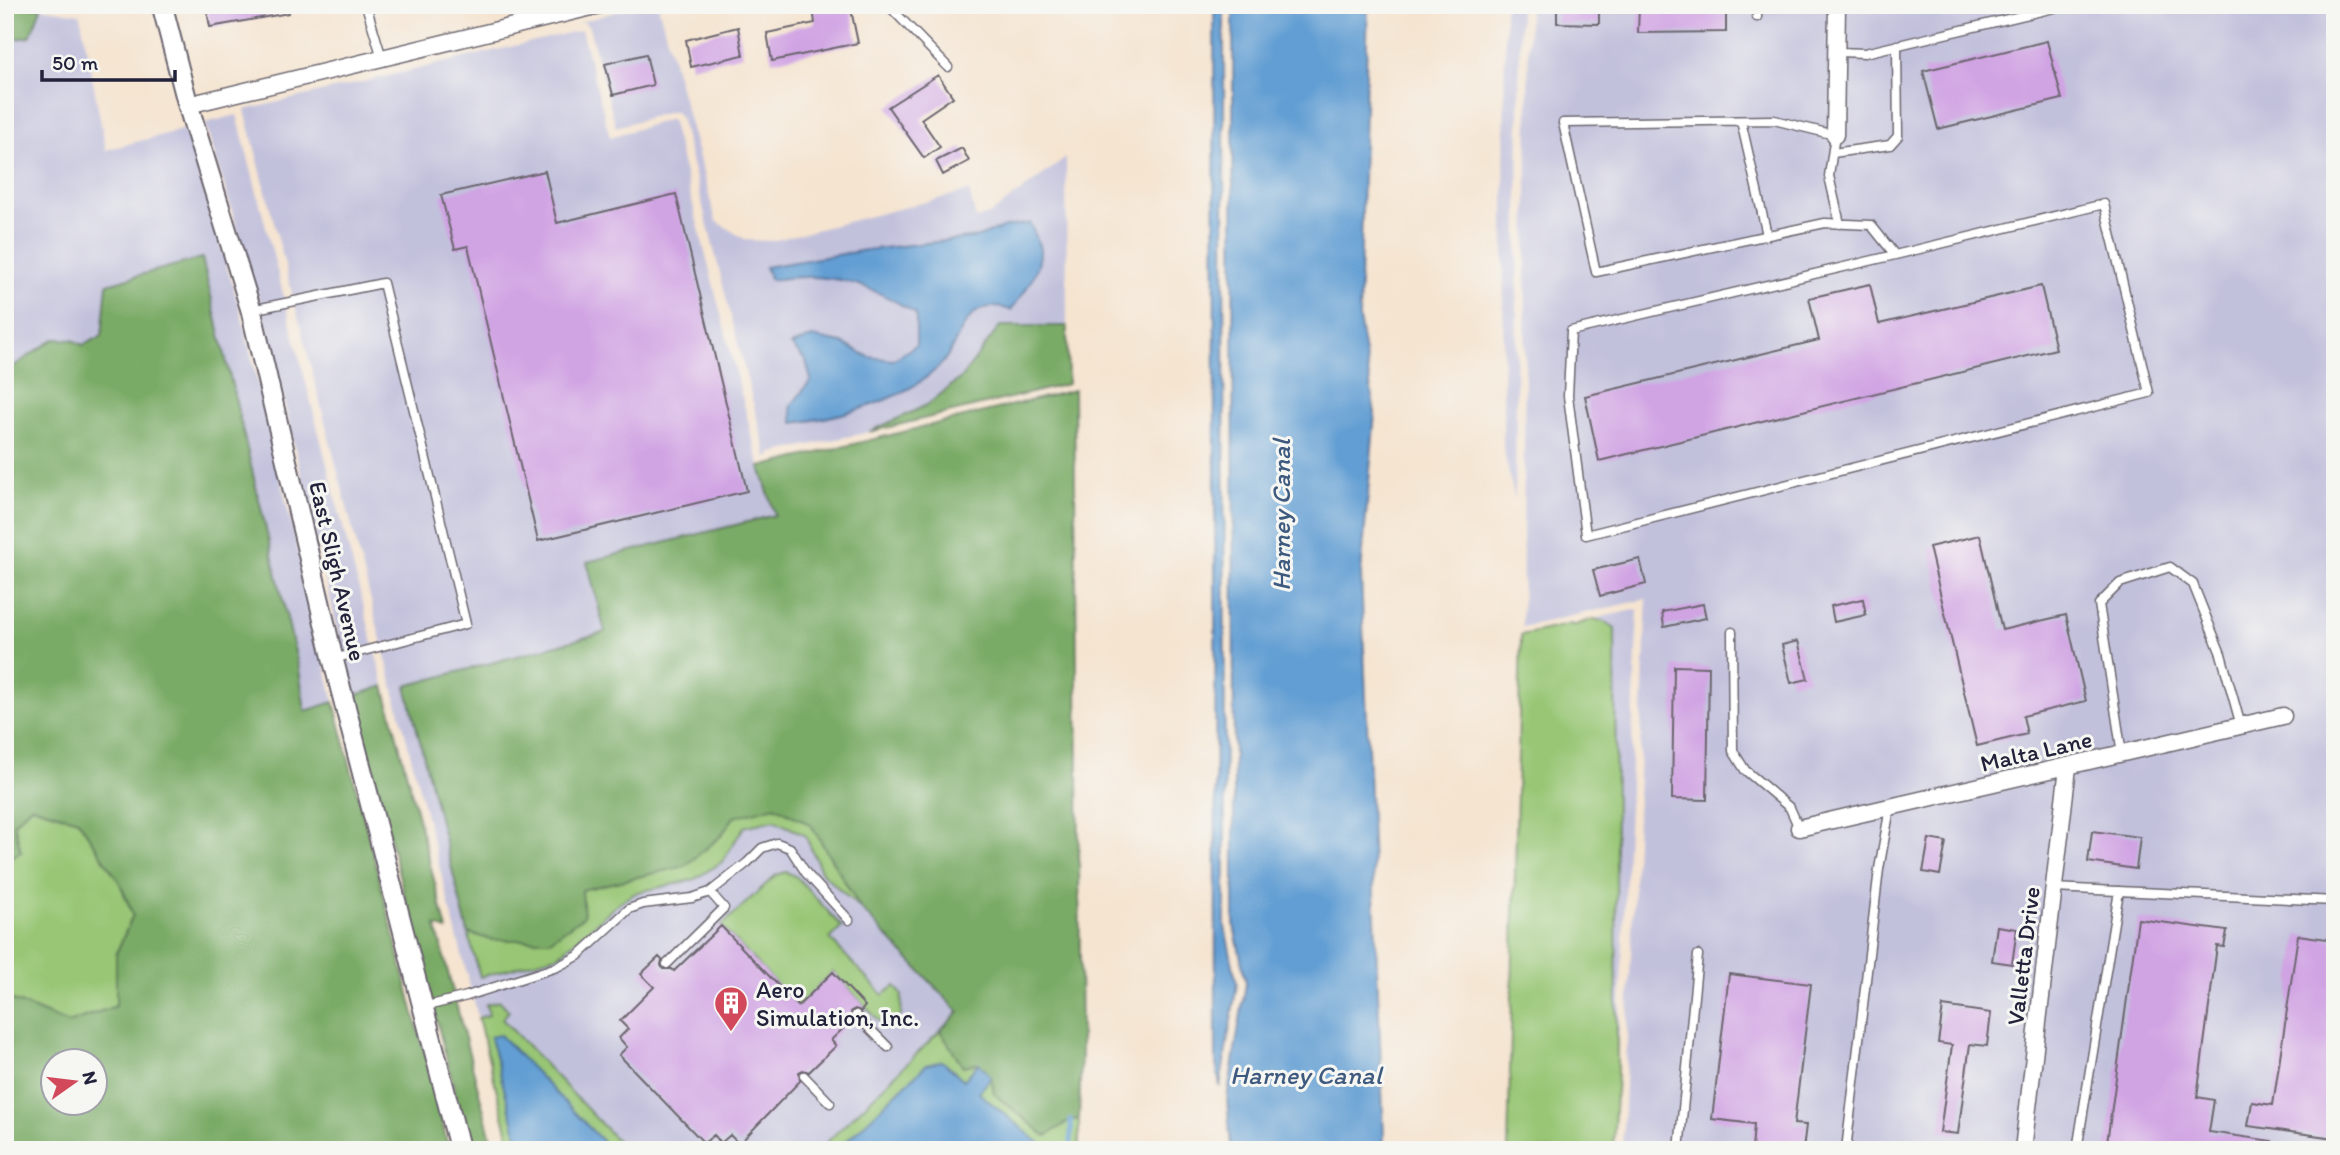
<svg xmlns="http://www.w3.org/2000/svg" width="2340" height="1155" font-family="Itim,sans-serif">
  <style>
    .industrial { fill: #c2c1dc; fill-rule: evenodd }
    .green { fill: #98c675; stroke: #5d7458; stroke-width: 2 }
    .forest { fill: #7aab66; stroke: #4e6650; stroke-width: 2; fill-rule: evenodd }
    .water { fill: #629ed3; stroke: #426087; stroke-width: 2 }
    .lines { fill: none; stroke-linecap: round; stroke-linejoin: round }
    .stream { stroke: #629ed3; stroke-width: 5 }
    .building { fill: #d0a3e3 }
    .service-casing { stroke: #6c666f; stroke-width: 11 }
    .minor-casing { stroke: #6c666f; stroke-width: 19 }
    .tertiary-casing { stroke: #6c666f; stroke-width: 23 }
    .service { stroke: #fff; stroke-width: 8 }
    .minor { stroke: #fff; stroke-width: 16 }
    .tertiary { stroke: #fff; stroke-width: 19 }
    .labels { text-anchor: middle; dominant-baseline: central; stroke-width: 6; stroke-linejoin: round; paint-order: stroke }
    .street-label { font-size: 24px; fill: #22223b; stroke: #f6f6f2 }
    .poi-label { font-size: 24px; fill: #22223b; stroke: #f6f6f2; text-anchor: start }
    .water-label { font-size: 26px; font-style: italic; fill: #3f5a7f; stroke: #f6f6f2 }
  </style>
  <rect width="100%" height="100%" fill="#f6f6f2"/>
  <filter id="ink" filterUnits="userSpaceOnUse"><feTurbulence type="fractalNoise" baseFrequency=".0143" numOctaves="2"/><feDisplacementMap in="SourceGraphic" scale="14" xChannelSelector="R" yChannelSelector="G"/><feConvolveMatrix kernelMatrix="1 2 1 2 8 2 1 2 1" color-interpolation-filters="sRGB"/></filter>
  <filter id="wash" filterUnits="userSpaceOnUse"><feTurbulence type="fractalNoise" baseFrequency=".00686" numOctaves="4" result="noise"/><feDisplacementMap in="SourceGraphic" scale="28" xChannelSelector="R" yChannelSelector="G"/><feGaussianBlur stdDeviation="1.57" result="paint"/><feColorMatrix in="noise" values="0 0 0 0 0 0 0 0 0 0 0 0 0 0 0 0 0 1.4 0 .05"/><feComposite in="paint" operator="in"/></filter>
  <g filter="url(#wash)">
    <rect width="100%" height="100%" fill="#f5e4d0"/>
    <path class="industrial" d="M640,5H658L716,221L746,240L772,241L969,191L976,219L989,215L1066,158L1067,326H1000L962,377L927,405L869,432L772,453V456L767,457L680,117L675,112H669L616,127L589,27L584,22L577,23ZM1005,227L996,305L972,314L957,335L791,406L811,381L806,361L842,343L869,357L893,360L916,345V313L885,295L856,282L823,276H799L772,280L766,267L866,250L978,237Z
      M1505,5H1520L1515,500L1503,448Z
      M1529,5H2335V1150H1622L1647,599L1522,627Z
      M41,8L80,14L106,150L185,129L241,313L334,702L305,712L299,669L202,259L107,284L103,336L83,345L72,340L27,358L5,372V40L30,37Z
      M581,30L610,137L671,119L760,467L1074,390L1081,1050L1079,1150H512L245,110Z
      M237,115L384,686L353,696L264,316L205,123Z
      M1638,609L1617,1073L1615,630L1605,622L1593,619Z"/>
    <path class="green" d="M1593,619L1605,622L1615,629L1617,1073L1613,1150H1508L1521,635L1571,624L1573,626Z
      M31,806L78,820L120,883L133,915L116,954L117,1006L68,1023L5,997V860L21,852L14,823Z
      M775,806L811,825L861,909L822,873L805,835L774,820L744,827L722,862L693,880L638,892L620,902L559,955L480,977L468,933L493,940L582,890L721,836L734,816Z
      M786,872L797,877L842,927L830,939L883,995L895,986L902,995L901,1015L890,1026L879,1021L833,972L798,1006L721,926L776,875Z
      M500,1001L509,1011L502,1019L626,1150H512L478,1018L489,1015L486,1004Z
      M940,1031L963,1066L979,1063L1071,1120L1079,1119V1150H819Z"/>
    <path class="forest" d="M19,5L41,8L30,37L5,40V9Z
      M202,258L299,669L305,711L334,702L449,1150H5V997L68,1023L116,1006V954L133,915L120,883L78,820L31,806L14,823L21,852L5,860V372L54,339L72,340L83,345L102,336L107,284ZM52,1060H94V1102H52Z
      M1000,326H1067L1068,384L869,432L927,405L962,377Z
      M1074,390L1081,1050L1079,1119L1071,1120L1046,1136L994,1094L991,1077L979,1063L963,1066L940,1031L959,1012L861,909L811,825L775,806L734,817L721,836L685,866L582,890L584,916L550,940H493L468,933L406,686L605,632L587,562L775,515L760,467Z
      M384,686L447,930L436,926L494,1150H470L353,696Z"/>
    <path class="water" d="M1214,5H1224L1225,927L1237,984L1220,1087L1216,1064Z
      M1233,5H1368L1359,318L1375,413L1361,574L1384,1137L1382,1150H1231L1227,1098L1246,983L1234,926Z
      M1030,223C1033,231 1039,241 1040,250C1041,270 1023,295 1011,310C966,296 964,333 944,361C937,370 921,382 910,388C875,407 833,418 793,423L791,406L811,380L806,361L791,345L812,337L842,343L869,357L893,360L916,345V314C867,282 830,271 771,280L765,267L866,250L978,237L1005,227Z
      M500,1035L611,1150H521L490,1037Z
      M942,1061L964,1080L979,1063L991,1077L979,1093L1042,1145L1043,1150H837L926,1065Z"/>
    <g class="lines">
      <path class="stream" d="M1071,1150V1120"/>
    </g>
    <g id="blocks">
      <path class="building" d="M206,5H288L289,13L210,27Z
        M829,5H850L858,43L772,61L767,33L815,23L813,9Z
        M1557,5H1599V24L1557,23Z
        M1639,5H1726V32L1638,33Z
        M738,27L743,55L691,67L686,40Z
        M2047,41L2062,99L1938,129L1923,71Z
        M646,54L653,85L613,95L605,64Z
        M938,75L953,97L921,119L940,147L924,158L888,107Z
        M962,148L969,161L943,175L936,161Z
        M545,171L557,223L676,194L747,491L538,541L468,246L455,249L441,195Z
        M1870,284L1879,324L2041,286L2056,349L1599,461L1585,396L1819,340L1809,298Z
        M1980,535L2002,630L2066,615L2086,701L2023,716L2027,734L1977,746L1929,547Z
        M1640,559L1646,584L1600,596L1593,570Z
        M1863,599L1866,615L1834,622L1831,606Z
        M1703,604L1706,618L1664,627L1662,612Z
        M1798,641L1808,679L1791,683L1782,645Z
        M1674,666L1709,667L1707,800L1672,799Z
        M2092,831L2140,837L2136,869L2088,862Z
        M1929,839L1946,842L1940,875L1923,872Z
        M2138,919L2227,931L2224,947L2217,946L2197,1097L2214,1100L2209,1132L2272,1141L2271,1150H2106Z
        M721,926L798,1006L833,972L865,1006L861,1011L855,1009L851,1011L852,1020L831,1040L836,1046L809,1072L803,1070L799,1072L800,1081L739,1144L730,1135L721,1143L714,1135L704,1143L619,1055L627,1047L619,1038L628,1029L620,1021L654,987L641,974L659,957L662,960L661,965L663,969H672L674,971Z
        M1997,926L2017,929L2012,964L1992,961Z
        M2298,935L2335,940V1138L2248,1126L2252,1102L2273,1105Z
        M1729,974L1811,984L1794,1124L1806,1125L1803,1150H1752L1754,1124L1712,1119Z
        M1943,1006L1991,1013L1987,1046L1970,1044L1958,1134L1940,1132L1952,1045L1938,1043Z"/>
    </g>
  </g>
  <g filter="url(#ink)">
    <use href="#blocks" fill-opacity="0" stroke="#6c666f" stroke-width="2"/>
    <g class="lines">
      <g class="service-casing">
        <path id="service" d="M366,5L382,58
          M888,5L948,67
          M1757,5V17
          M1838,52L1865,53L2054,8
          M1741,121L1767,235
          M1833,153L1890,145L1898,136L1897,45
          M1840,224L1829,176L1835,135L1774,120L1563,123L1596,272L1825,223L1871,225L1895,255L2104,204L2149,393L1586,535L1568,396L1571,331L1895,255
          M251,310L383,283L466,624L333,659
          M1732,632L1733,751L1745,770L1790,808L1799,828
          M2122,754L2099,604L2120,583L2170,567L2193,584L2221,654L2241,726
          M2053,888L2335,901
          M667,964L724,908L710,892
          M423,1007L467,996L557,967L578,956L629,909L643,904L692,898L710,892L747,863L762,848L777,843L790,848L806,873L849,920
          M856,1015L888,1047
          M804,1076L830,1103
          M1679,1150L1698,955
          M1846,1150L1879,869L1890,808
          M2077,1150L2119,891"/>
      </g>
      <g class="minor-casing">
        <path id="minor" d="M188,105L600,5
          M1835,135L1837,5
          M1799,828L2283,716
          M2023,1150L2068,767"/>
      </g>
      <g class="tertiary-casing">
        <path id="tertiary" d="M162,5L188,105L251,310L333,659L460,1150"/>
      </g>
      <use href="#service" class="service"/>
      <use href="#minor" class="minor"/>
      <use href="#tertiary" class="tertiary"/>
    </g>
  </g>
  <defs>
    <g id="building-pin" transform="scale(1.75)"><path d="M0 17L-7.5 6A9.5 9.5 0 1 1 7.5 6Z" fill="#d1495b" stroke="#f6f6f2"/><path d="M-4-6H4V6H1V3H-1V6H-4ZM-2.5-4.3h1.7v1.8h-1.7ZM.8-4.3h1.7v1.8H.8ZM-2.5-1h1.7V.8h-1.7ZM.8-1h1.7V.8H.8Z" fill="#fff"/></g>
  </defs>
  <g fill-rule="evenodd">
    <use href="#building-pin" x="731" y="1003"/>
  </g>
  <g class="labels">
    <g class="street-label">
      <text transform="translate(338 571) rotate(77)">East Sligh Avenue</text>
      <text transform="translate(2036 751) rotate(-13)">Malta Lane</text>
      <text transform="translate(2023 956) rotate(-83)">Valletta Drive</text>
    </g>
    <g class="poi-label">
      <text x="756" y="989">Aero<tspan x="756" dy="28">Simulation, Inc.</tspan></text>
    </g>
    <g class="water-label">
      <text transform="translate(1281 515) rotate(-90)">Harney Canal</text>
      <text x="1306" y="1075">Harney Canal</text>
    </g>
  </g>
  <rect width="2340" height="1155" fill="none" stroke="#f6f6f2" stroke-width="28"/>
  <g transform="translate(74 1082) rotate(76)"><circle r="33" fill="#f6f6f2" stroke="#a1a1a9" stroke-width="2"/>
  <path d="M0-5L12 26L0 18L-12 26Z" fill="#d1495b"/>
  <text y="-10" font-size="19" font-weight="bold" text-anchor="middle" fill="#22223b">N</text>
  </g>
  <path d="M42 70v10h133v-10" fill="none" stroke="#22223b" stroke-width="3.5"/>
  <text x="52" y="70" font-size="21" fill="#22223b" stroke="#f6f6f2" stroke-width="5" paint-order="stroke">50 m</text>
</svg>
